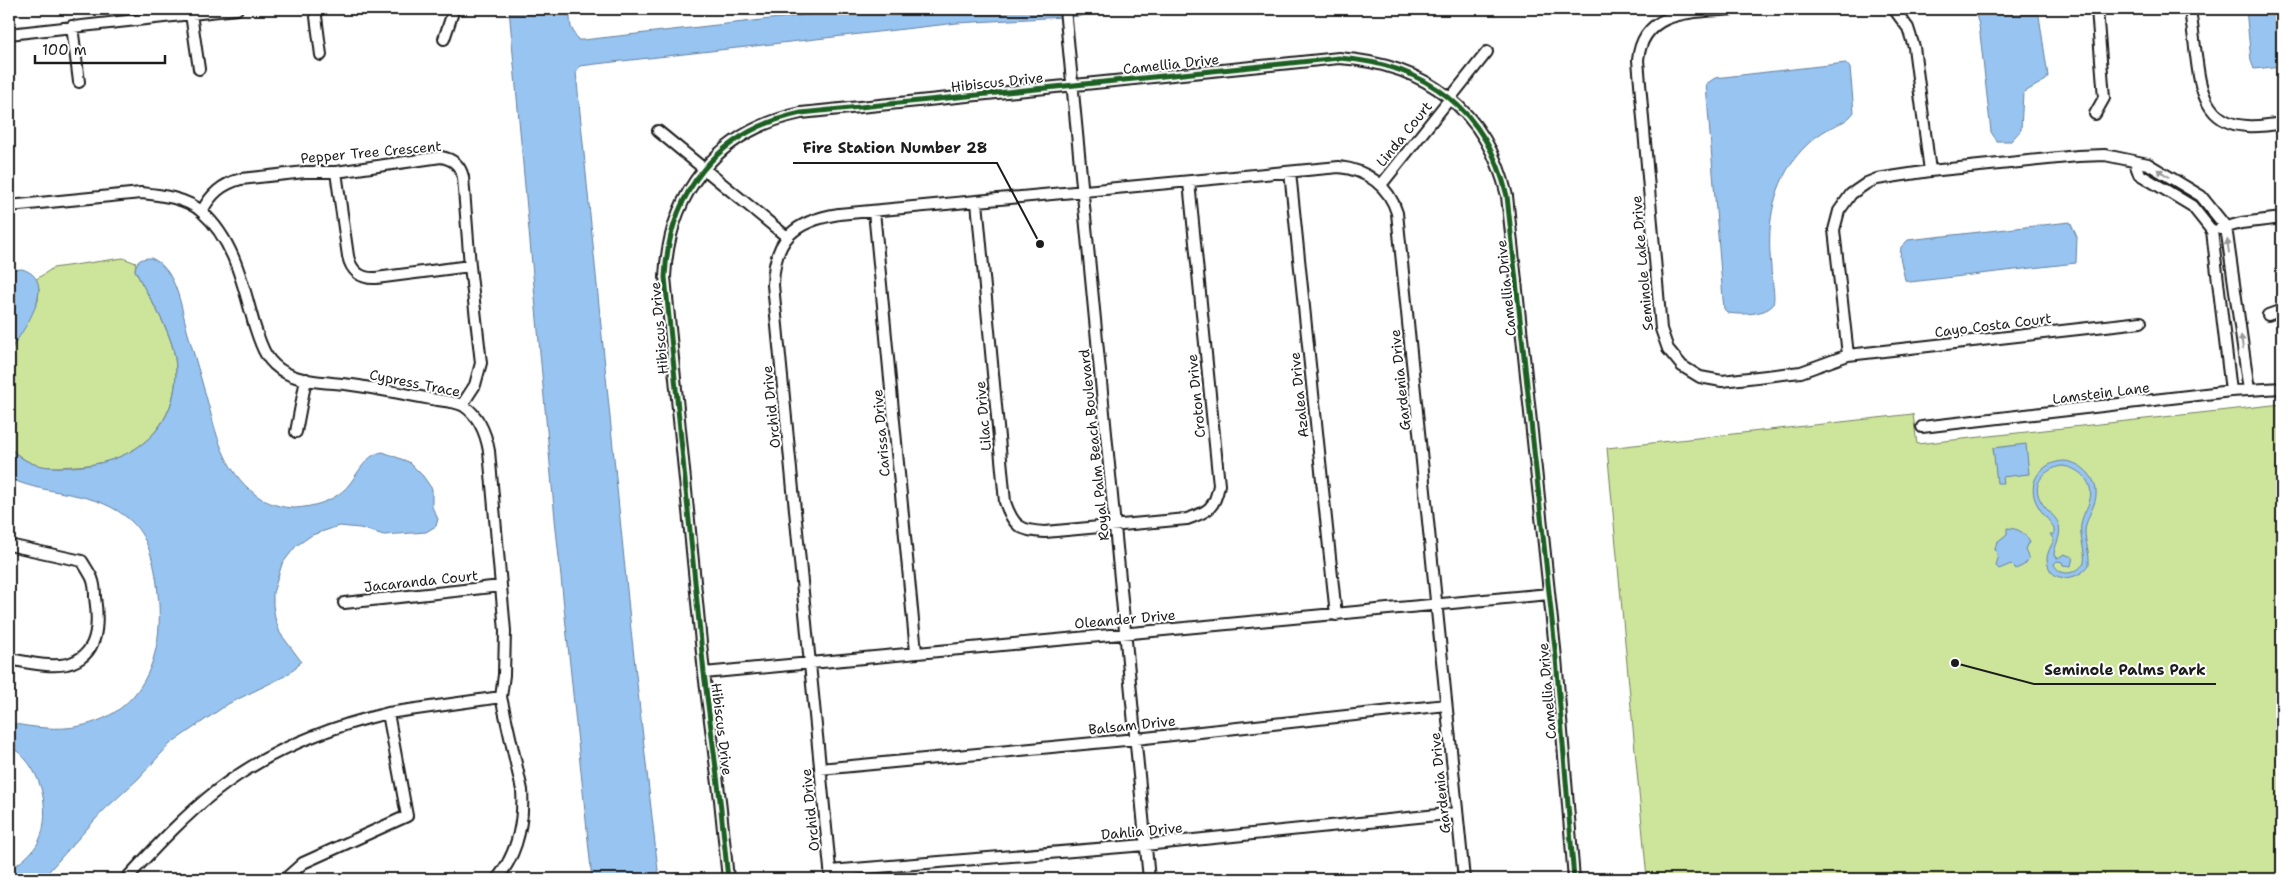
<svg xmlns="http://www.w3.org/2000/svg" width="2291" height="888" font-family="'Shantell Sans',sans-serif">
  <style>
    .green { fill: #cde59b; stroke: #74805c }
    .water { fill: #97c4f1; stroke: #66819c; fill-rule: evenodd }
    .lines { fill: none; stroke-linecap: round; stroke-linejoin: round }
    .minor-casing { stroke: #1c1c1c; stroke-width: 14 }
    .minor { stroke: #fff; stroke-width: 10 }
    .cycleway-casing { stroke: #fff; stroke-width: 8 }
    .cycleway { stroke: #1b5e20; stroke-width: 5 }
    .oneway { fill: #999 }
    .labels { text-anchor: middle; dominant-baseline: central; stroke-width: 4; stroke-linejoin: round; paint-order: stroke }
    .street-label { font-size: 14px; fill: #1c1c1c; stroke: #fff }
    .leader { fill: none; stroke: #1c1c1c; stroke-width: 2 }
    .callout-dot { fill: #1c1c1c; stroke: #fff; stroke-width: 2 }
    .callout-label { font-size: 15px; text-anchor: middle; font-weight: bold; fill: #1c1c1c; stroke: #fff; stroke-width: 4; stroke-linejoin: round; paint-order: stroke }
  </style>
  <rect width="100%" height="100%" fill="#fff"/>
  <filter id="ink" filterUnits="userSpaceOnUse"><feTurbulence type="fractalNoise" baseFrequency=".02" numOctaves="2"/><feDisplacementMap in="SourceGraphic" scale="10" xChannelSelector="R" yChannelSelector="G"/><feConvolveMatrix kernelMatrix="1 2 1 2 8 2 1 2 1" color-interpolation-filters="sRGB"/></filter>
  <g filter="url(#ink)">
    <path class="green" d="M123,258L136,263L135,270C150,302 176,334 176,371C176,431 131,464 75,466C44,468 32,469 9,447V353L38,301L39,289L35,280L53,268Z
      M2282,404V879H1647L1607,448L1913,414L1917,444Z"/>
    <path class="water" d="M509,9H569L571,27L578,40H583L860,9H1100L1081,16L957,23L596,64L580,66L576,72L631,630L659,879H592L555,519Z
      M1974,9H2038L2048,76L2046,80L2023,93L2021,130L2011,141H1997L1991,132L1979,25Z
      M2246,9H2282V66L2254,69L2251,61Z
      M1846,63L1850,68L1854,112C1847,123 1834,125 1823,132C1812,139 1803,148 1795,158C1771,191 1767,228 1771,267C1771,279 1776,294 1773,305C1765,315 1740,315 1728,313L1724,309L1723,299L1706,84L1715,78Z
      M2070,222L2077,237L2076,263L1910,282L1905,280L1900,257L1901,247L1908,240Z
      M151,258C176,268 181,306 187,330C193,352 200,374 206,396C217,435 222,468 256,495C267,503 281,508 295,508C312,507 331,502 344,490C357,478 364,454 383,452L409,462L423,476L432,489V507L438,519L436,526L426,532L384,535L360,528L339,526L312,535L296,546L282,564L273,593V605L275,618L280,633L301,661L296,668L285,676L228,704L170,744L138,779L102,812L42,879H9V870C20,863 33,853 39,841C53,810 40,762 9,746V723C32,727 57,731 80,726C145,713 165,652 158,594C156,569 150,539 131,521C96,489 51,497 11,479L9,478V447C28,467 44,468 71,467C129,464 176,434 176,371C176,333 150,302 135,270C136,260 142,258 151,258Z
      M22,269C62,281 20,334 9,353V270Z
      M2026,444L2029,474L2002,477L2003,483H1997L1993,448Z
      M2064,461C2083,462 2101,481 2095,501C2092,512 2086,519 2085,531C2085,542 2090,553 2089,565C2079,581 2048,585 2047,559C2047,553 2051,546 2054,540L2050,534H2054V529C2050,520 2042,514 2038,506C2025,484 2040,462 2064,461ZM2061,466C2078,467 2094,481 2090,499C2088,508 2082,515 2081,525C2079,538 2086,550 2084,563C2077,574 2060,578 2054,564L2057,561L2062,562L2063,565L2071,566L2073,557L2064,554L2058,558L2054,556C2054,545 2062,537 2059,525C2056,516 2047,511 2042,503C2030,485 2043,470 2061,466Z
      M2007,528C2018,528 2026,533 2030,543L2027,544L2025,550L2029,559L2024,565L2016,569L2011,564L1999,569L1996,566L1998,558L1995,548L1997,542L2007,534Z"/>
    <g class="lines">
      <g class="minor-casing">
        <path id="minor" d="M315,9L321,55
          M1065,9L1149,879
          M1734,9C1694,13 1643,8 1638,60L1661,329L1668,349L1682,366L1700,377L1722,381L1801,372L1848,355L2141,322
          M1894,9L1908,28L1914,47L1930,171
          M2190,9C2192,24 2194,40 2196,55C2200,88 2205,124 2247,126C2259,127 2271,125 2282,123
          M191,14L199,69
          M72,26L79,82
          M9,34L237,9
          M444,39L452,15L450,9
          M2095,114L2104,98L2097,9
          M658,131L787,237
          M2135,163L2139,174L2192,206L2212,231
          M336,172L348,256C351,271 361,279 376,278L470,266
          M1290,172L1336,615
          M1381,185L1487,52
          M977,202L1005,502C1013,526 1020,531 1045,532L1187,519C1208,512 1215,508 1219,485L1189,182
          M9,206L141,193C161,195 187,198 202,212C234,240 243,285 254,324C261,345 265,362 286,373C305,383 331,382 352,385C379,389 405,394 431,399C441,401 456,401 464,406C479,416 486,434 489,451L505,631L504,675L501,697L522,790C524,822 517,854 497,879
          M202,211C211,194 222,184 241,179L305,172H336L441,157C453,159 460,165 463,177L470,266L481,363L475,385L462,405
          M874,211L916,652
          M2220,229L2241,223L2282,218
          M2212,231L2231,391
          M2268,315L2282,310
          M1848,355L1834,230L1839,211L1851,194L1867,183L1877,179L1930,171L2078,156L2105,155L2148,164L2201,196L2226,227L2249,390
          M1922,427L2231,391L2282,388
          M296,432L306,379
          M9,545L82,561C85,566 89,572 92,578C94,583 95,591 95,597C99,624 99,656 67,664C49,668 27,662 9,659
          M344,603L501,586
          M704,673L1549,594
          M388,713L501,697
          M820,769L1136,739L1446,705
          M830,871L1145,845L1457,813
          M126,879C154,849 183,817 216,791C267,751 325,728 388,713L407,816L303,863L285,879
          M728,879L720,800L704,673L665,277C669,193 717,131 801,113L1339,58C1426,64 1487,110 1507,196L1556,658L1574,879
          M831,879L773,285C774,238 795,221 839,214L1339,167C1367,170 1389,186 1397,213L1464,879"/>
      </g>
      <use href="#minor" class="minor"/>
      <g class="cycleway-casing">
        <path id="cycleway" d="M728,879L720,800L704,673L665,277C669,193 717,131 801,113L1339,58C1426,64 1487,110 1507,196L1556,658L1574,879"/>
      </g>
      <use href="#cycleway" class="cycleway"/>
    </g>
    <defs><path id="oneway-solid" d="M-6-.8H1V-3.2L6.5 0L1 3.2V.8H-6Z" transform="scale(1.25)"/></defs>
    <g class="oneway">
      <use href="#oneway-solid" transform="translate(2163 173) rotate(-148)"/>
      <use href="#oneway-solid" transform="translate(2228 246) rotate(-98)"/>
      <use href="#oneway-solid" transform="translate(2242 342) rotate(-98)"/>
    </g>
  </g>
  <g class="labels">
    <g class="street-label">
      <text transform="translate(1171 64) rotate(-6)">Camellia Drive</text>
      <text transform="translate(997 82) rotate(-6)">Hibiscus Drive</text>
      <text transform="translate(1404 134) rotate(-51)">Linda Court</text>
      <text transform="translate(371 152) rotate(-5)">Pepper Tree Crescent</text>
      <text transform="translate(1642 263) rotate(-95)">Seminole Lake Drive</text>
      <text transform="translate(1506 288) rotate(-96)">Camellia Drive</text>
      <text transform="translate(1993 325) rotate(-7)">Cayo Costa Court</text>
      <text transform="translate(659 328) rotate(-95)">Hibiscus Drive</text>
      <text transform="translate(1400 380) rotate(-96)">Gardenia Drive</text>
      <text transform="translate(415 383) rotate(11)">Cypress Trace</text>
      <text transform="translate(2101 393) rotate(-7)">Lamstein Lane</text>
      <text transform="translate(1299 395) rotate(-96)">Azalea Drive</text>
      <text transform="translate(1196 396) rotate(-96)">Croton Drive</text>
      <text transform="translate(771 407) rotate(-96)">Orchid Drive</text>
      <text transform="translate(983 416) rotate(-95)">Lilac Drive</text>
      <text transform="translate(881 433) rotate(-95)">Carissa Drive</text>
      <text transform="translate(1094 445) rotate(-96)">Royal Palm Beach Boulevard</text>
      <text transform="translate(421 581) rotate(-6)">Jacaranda Court</text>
      <text transform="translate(1125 619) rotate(-5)">Oleander Drive</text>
      <text transform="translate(1547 691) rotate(-95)">Camellia Drive</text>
      <text transform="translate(1132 725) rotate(-6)">Balsam Drive</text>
      <text transform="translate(722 729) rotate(83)">Hibiscus Drive</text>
      <text transform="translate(1440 783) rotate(-96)">Gardenia Drive</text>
      <text transform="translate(810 810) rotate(-96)">Orchid Drive</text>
      <text transform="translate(1142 831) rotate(-5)">Dahlia Drive</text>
    </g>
  </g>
  <path class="leader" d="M1040 244L997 163H793M1955 663L2034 684H2216"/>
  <g class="callout-dot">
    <circle cx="1040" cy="244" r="5"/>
    <circle cx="1955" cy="663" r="5"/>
  </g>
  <g class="callout-label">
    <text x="895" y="153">Fire Station Number 28</text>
    <text x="2125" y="675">Seminole Palms Park</text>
  </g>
  <rect width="2291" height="888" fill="none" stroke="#fff" stroke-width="30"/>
  <rect x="15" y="15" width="2261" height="858" fill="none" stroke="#1c1c1c" stroke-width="2" filter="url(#ink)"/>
  <path d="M35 55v8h130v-8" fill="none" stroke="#1c1c1c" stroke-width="2.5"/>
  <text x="42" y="55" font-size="15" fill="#1c1c1c" stroke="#ffffff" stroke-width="4" paint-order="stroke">100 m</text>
</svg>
